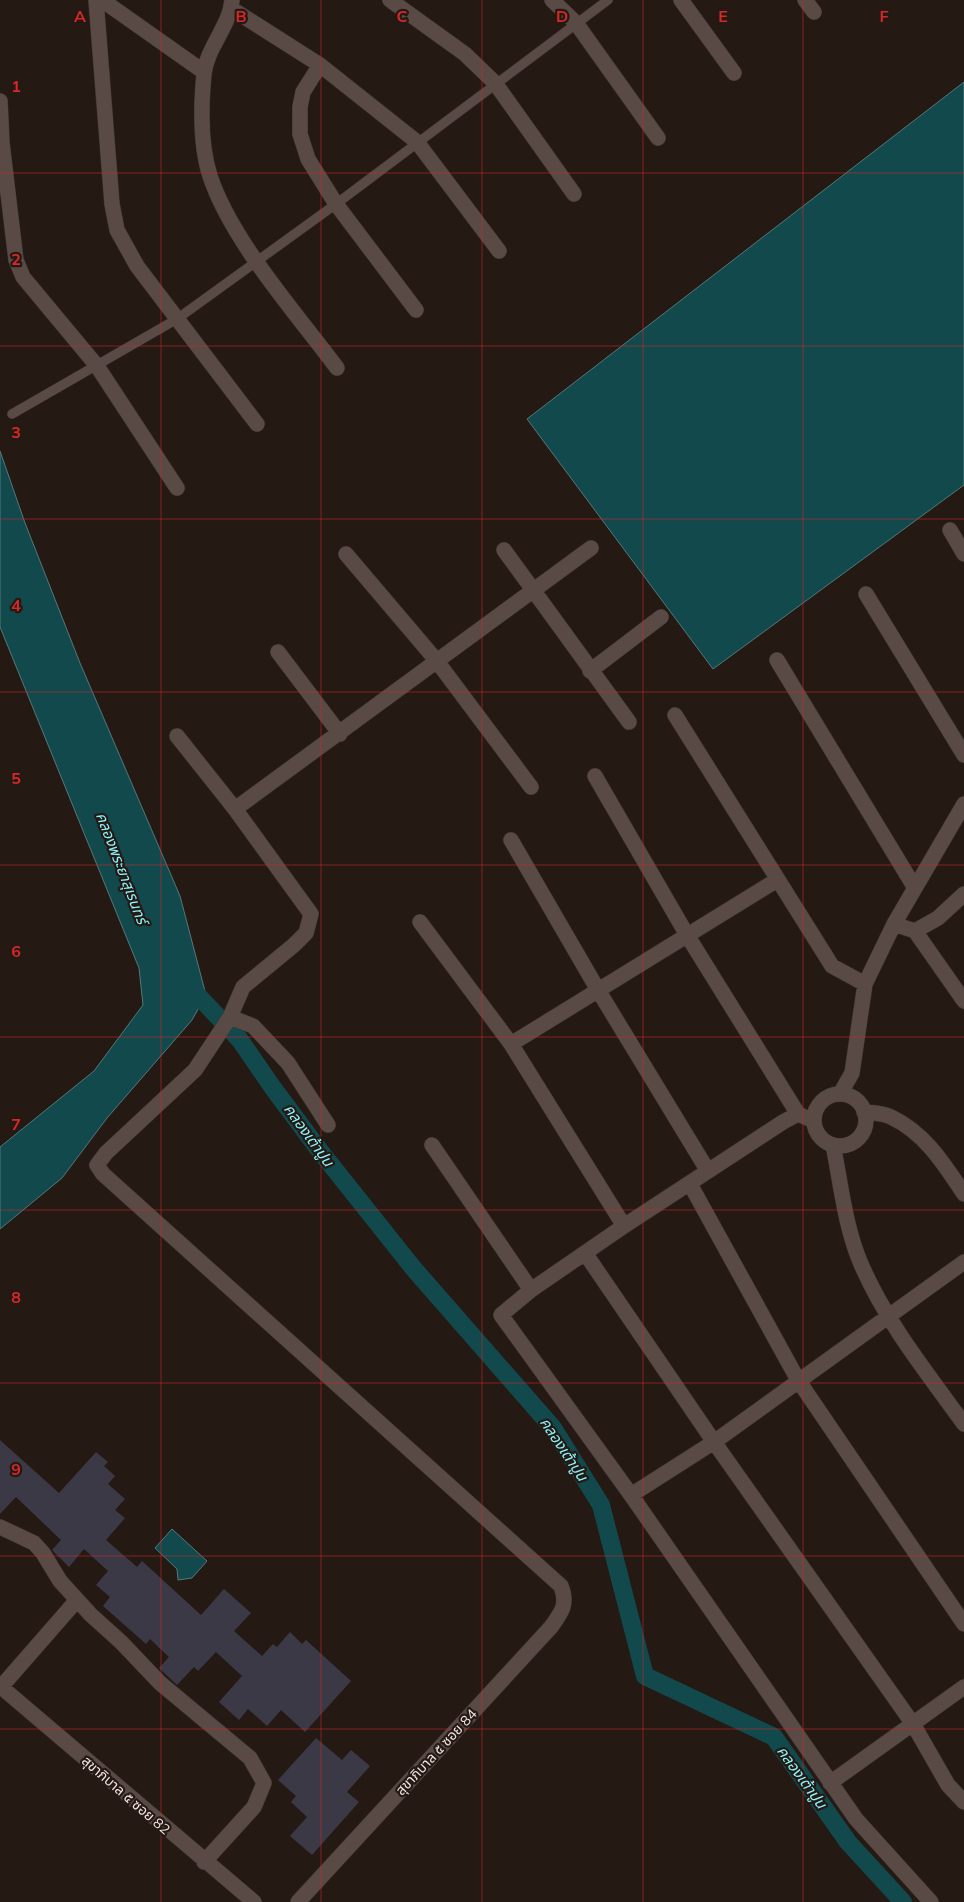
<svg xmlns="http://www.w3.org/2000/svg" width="964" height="1902" font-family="Mulish,'Noto Sans Thai',sans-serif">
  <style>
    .water { fill: #12494d; stroke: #55787a }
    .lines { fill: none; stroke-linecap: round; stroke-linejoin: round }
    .canal { stroke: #12494d; stroke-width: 18 }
    .building { fill: #3c3946 }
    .service-casing { stroke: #403634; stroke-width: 10 }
    .minor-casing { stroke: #403634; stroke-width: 16 }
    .service { stroke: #594a45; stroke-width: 9 }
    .minor { stroke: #594a45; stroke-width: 15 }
    .grid { fill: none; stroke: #d62828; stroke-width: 1; stroke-opacity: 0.55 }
    .labels { text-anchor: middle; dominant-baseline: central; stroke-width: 4.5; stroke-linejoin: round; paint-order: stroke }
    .street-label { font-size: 14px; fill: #f0e6e3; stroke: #251914 }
    .water-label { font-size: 15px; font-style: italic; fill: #8bf4fd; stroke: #251914 }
    .grid-label { font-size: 16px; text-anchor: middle; font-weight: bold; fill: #d62828; stroke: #251914; stroke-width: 4.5; stroke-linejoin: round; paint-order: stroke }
  </style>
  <rect width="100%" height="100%" fill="#251914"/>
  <path class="water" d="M964,82V485L713,669L527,419Z
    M0,451L25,523L80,663L180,896L206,995L192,1020L107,1118L62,1178L0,1229V1147L94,1071L143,1005L139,968L0,627Z
    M172,1529L207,1561L192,1578L178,1580L177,1569L155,1548Z"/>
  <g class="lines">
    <path class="canal" d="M186,983L240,1040L273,1088L320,1151L414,1269L553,1428L601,1505L645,1676L774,1737L848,1842L903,1902"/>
  </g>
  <path class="building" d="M0,1440L59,1493L96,1452L108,1462L104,1466L115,1476L108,1484L125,1499L115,1510L125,1518L106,1540L137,1567L142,1561L201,1615L224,1589L251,1613L234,1631L262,1656L273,1644L277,1647L290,1632L302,1644L306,1640L351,1681L305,1732L281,1710L267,1726L248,1709L239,1720L219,1702L242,1676L216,1652L198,1671L194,1667L177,1685L159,1668L169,1657L150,1639L146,1644L103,1606L110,1597L96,1585L108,1571L84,1549L69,1567L52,1550L61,1540L16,1497L0,1514Z
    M316,1738L342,1760L351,1750L370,1766L347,1792L359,1802L312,1855L290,1836L307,1817L291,1802L296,1796L278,1780Z"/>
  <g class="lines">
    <g class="service-casing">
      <path id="service" d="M12,414L177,319L336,204L608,0"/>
    </g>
    <g class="minor-casing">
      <path id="minor" d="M96,0L112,204L117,230L137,266L257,424
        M102,0L204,72
        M232,0C230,26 207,47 204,74C201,105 200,145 210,176C231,240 296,313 337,368
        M390,0L465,54L495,83L574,194
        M552,0L576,23L658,138
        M681,0L734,73
        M805,0L814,12
        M232,9L320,65L417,142L499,251
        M320,65L303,92L300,107V134L308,159L336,204L416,310
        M0,101L2,143L16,260L23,277L97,366L177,488
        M950,530L964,554
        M504,550L629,722
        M346,554L436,660L531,787
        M866,594L964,755
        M278,652L340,734
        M777,660L915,888
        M590,671L661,617
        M675,715L832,966L865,984
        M177,736L235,809L311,914L306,933L294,945L243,987L230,1017L195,1070L106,1153L97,1165L103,1174L561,1586C568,1604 562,1612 551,1627L298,1902
        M595,776L687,935L798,1114
        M235,809L591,548
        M511,840L598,990L708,1171
        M420,922L511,1044
        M894,924L964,804
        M915,931L964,1001
        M230,1017L253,1026L288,1063L328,1125
        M840,1094L852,1073L865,984L894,924L915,931L938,918L964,894
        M814 1120a26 26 0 1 1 52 0a26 26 0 1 1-52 0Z
        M864,1112C873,1113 883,1113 891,1117C925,1133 944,1164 964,1194
        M814,1121L798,1114L783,1122L624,1226L531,1290L501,1315L631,1495L856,1819L931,1902
        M432,1145L531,1290
        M833,1145C841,1184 845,1227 861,1264C886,1322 927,1373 964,1424
        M690,1184L798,1380L964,1624
        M624,1226L511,1044L777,880
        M585,1253L714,1442L913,1724L948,1785L964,1802
        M631,1495L714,1442L964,1262
        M0,1527L34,1543L43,1553L60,1581L91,1615L121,1642L160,1683L250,1758L264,1783L254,1807L204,1862
        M0,1686L254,1902
        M1,1687L77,1600
        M830,1783L964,1687"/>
    </g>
    <use href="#service" class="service"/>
    <use href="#minor" class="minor"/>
  </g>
  <path class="grid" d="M161,0V1902M321,0V1902M482,0V1902M643,0V1902M803,0V1902M0,173H964M0,346H964M0,519H964M0,692H964M0,865H964M0,1037H964M0,1210H964M0,1383H964M0,1556H964M0,1729H964"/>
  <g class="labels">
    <g class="street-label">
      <text transform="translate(436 1752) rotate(-47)">สุขาภิบาล ๕ ซอย 84</text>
      <text transform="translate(126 1795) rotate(41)">สุขาภิบาล ๕ ซอย 82</text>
    </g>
    <g class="water-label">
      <text transform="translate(122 868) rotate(69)">คลองพระยาสุเรนทร์</text>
      <text transform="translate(309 1135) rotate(54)">คลองเต้าปูน</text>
      <text transform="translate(564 1449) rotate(56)">คลองเต้าปูน</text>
      <text transform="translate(802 1777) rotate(54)">คลองเต้าปูน</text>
    </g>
  </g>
  <g class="grid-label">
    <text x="80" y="22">A</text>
    <text x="241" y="22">B</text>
    <text x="402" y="22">C</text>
    <text x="562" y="22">D</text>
    <text x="723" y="22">E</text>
    <text x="884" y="22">F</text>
    <text x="16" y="92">1</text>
    <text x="16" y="265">2</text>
    <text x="16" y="438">3</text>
    <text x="16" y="611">4</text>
    <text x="16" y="784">5</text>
    <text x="16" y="957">6</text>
    <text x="16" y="1130">7</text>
    <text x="16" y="1303">8</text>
    <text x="16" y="1475">9</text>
  </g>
</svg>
